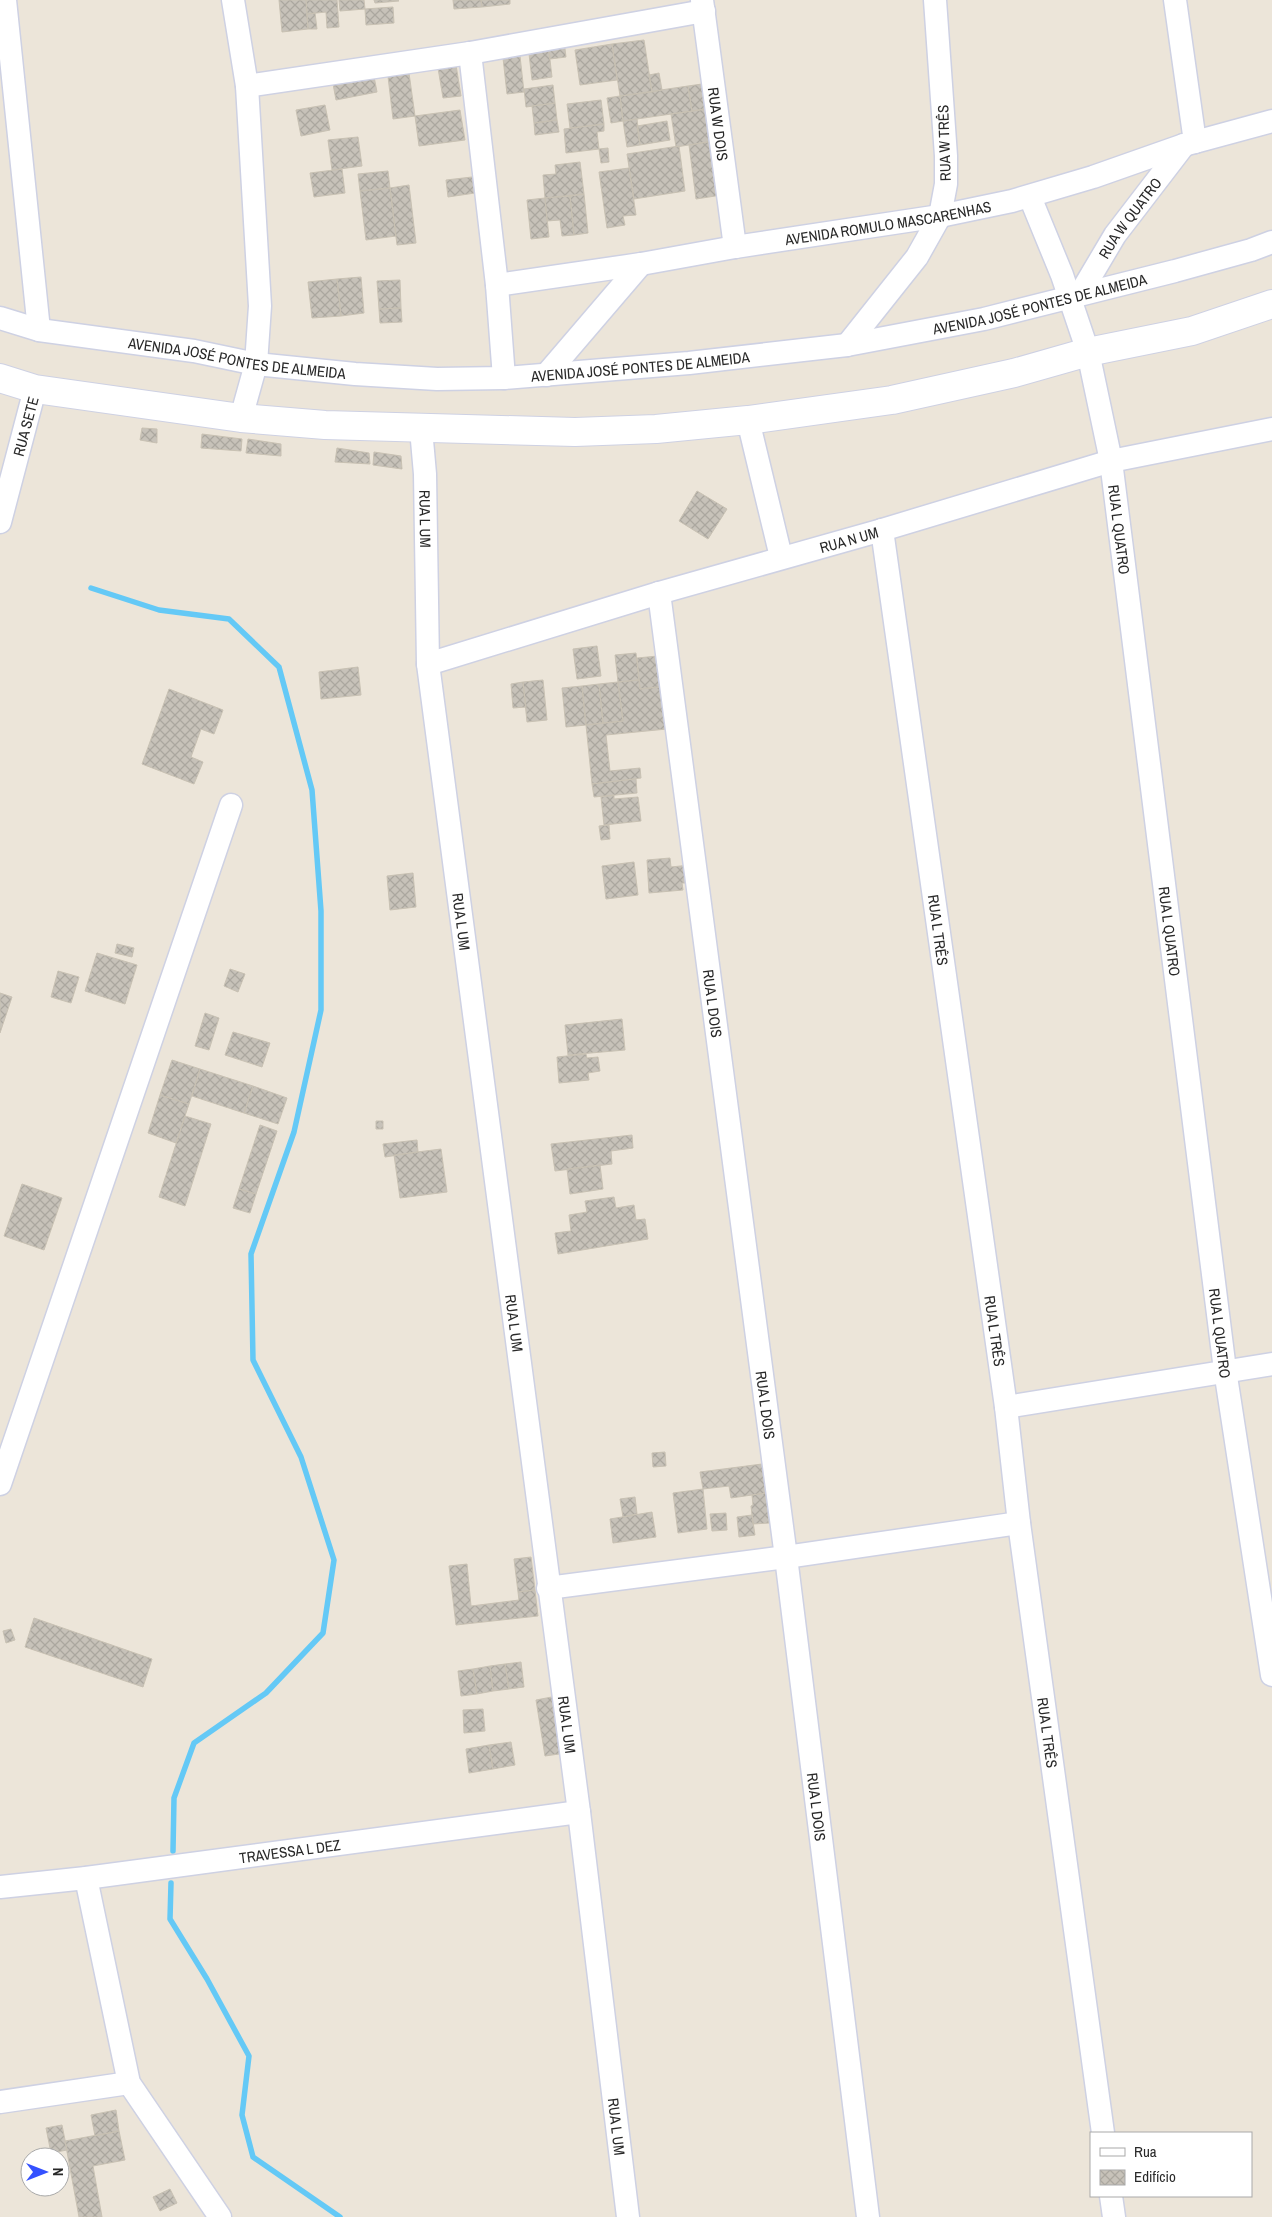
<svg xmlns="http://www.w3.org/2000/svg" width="1272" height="2217" font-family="'Archivo Narrow',sans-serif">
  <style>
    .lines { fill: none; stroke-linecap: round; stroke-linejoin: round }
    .stream { stroke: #64c9f6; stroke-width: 5.5 }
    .building { fill: url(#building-cross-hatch); stroke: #c8c1b3 }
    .street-casing { stroke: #ced1e3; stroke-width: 25 }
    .secondary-casing { stroke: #ced1e3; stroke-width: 30 }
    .street { stroke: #fff; stroke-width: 22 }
    .secondary { stroke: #fff; stroke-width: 28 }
    .labels { text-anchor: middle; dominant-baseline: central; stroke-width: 5; stroke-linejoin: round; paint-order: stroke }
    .street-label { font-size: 15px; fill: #292929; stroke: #fff }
  </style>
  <defs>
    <pattern id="building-cross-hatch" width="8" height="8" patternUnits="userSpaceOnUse" patternTransform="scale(1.25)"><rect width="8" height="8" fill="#c7c2b9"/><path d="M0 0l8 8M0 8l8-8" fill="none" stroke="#aba79f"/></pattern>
  </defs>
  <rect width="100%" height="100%" fill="#ece5d9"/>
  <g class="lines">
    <path class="stream" d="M91,588L159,610L229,619L279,667L312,790L321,911V1010L294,1132L251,1254L253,1360L301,1457L334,1560L323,1633L266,1693L194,1743L174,1798L173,1851
      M171,1883L170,1919L207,1979L249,2056L242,2115L253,2157L340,2217"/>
  </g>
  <path class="building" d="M279,0H306L308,29L282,32Z
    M306,0H337L339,27L327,28L326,12L307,14Z
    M339,0H364L365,9L340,11Z
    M374,0H398L399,1L375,3Z
    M453,0H481L482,7L454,9Z
    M481,0H510V4L482,7Z
    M393,7L394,23L366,25L365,9Z
    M315,13L317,29H308L307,14Z
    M644,40L652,92L620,96L612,44Z
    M564,41L566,57L550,59L548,43Z
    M548,43L552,77L532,80L528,45Z
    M612,44L617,80L580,85L575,50Z
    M519,47L524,92L507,94L502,49Z
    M456,65L461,96L443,98L438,68Z
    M372,66L377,92L336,100L331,73Z
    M408,66L415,116L393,119L387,68Z
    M659,73L662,90L652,92L649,75Z
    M702,84L705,109L692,111L688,86Z
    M553,85L555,103L526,107L524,89Z
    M688,86L692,111L623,121L620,96Z
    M620,96L623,121L611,123L607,98Z
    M601,100L604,124L570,128L567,104Z
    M555,103L557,120L534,123L532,106Z
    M325,105L330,130L301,136L296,110Z
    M722,107L720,140L676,147L671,114Z
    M460,110L465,140L419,146L415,116Z
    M637,119L640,145L627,147L623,121Z
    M557,120L559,132L535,135L534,123Z
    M667,121L670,140L640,145L637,126Z
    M604,124V131L597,132L599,149L566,153L564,129Z
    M358,137L362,166L332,170L328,140Z
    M720,140L728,194L696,199L689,145Z
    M679,146L685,191L634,199L627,154Z
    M608,148L609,162L601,163L599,149Z
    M580,162L584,194L545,198L543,175L556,174L555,165Z
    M629,168L636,215L623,216L625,225L607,228L599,172Z
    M342,169L345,193L314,197L310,173Z
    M388,171L390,188L360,191L358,174Z
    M472,177L475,193L448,197L446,180Z
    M409,185L416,243L397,245L390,188Z
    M390,188L396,236L366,240L360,191Z
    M584,194L588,233L574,235L570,196Z
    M570,196L574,235L562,236L560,220L547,221L545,198Z
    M545,198L549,237L531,239L527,200Z
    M361,277L364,313L341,316L337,279Z
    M337,279L341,316L312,318L308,282Z
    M400,280L401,308L379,309L377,281Z
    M401,308L402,322L380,323L379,309Z
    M142,428L157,429V443L140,440Z
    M202,434L242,439L241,451L201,448Z
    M248,439L281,444V456L246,453Z
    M337,448L369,453L370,464L335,462Z
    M374,452L401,456L402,469L373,465Z
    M697,491L727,509L708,539L679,521Z
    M597,646L601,676L577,679L573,649Z
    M636,653L639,680L618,682L615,655Z
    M658,656L661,687L640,689L637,658Z
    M358,667L361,695L321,699L319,672Z
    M543,680L547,720L527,722L523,682Z
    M639,680L640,689L673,685L677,728L606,735L610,771L640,768L641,778L592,784L586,725L623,721L618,682Z
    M523,682L526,707L513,708L511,684Z
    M618,682L623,721L603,723L599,684Z
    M599,684L603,723L586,725L582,686Z
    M582,686L586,725L566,727L562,688Z
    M169,689L223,710L214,734L201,729L191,757L203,762L194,784L142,764Z
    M636,779L637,793L594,797L592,784Z
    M614,795V799L638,797L641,821L604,825L601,797Z
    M609,825L610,839L601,840L599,826Z
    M670,858L671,867L690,865L691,883H682L683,890L649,893L647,860Z
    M634,862L638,895L606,899L602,866Z
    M413,873L416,907L390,910L387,876Z
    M117,944L134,948L132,957L115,953Z
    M97,953L137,965L125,1004L85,991Z
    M230,969L245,974L238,992L224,986Z
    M58,971L79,977L71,1003L51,997Z
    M0,993L12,997L0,1033Z
    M205,1013L219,1018L209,1050L195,1046Z
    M622,1019L625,1050L568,1055L565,1025Z
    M233,1032L270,1043L262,1067L225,1055Z
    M586,1054L587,1058L598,1057L600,1071L588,1073L589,1080L559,1083L557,1057Z
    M172,1060L200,1069L189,1104L160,1095Z
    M200,1069L253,1086L244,1113L192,1096Z
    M253,1086L287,1098L278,1124L244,1113Z
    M160,1095L189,1104L176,1143L148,1133Z
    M185,1116L211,1124L185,1206L159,1197Z
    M376,1121H383V1129H376Z
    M260,1125L277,1131L256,1194L239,1189Z
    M632,1135L633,1148L611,1151L612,1164L555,1171L551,1144Z
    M417,1140L418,1152L385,1157L383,1144Z
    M441,1149L447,1192L400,1198L394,1155Z
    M600,1165L603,1189L570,1194L567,1169Z
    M22,1184L62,1198L44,1250L4,1236Z
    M239,1189L256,1194L250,1213L233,1208Z
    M614,1197L616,1208L634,1205L636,1220L645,1219L648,1239L558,1254L555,1233L571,1231L569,1215L587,1212L585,1201Z
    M665,1452L666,1466L653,1467L652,1453Z
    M762,1464L766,1493L731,1498L729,1486L703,1489L700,1472Z
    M703,1489L707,1529L678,1533L673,1493Z
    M766,1493L769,1523L753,1524L751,1506L753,1505L752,1495Z
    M635,1497L637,1514L623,1517L620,1499Z
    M652,1512L656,1537L613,1543L610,1519Z
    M726,1513L727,1530L712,1531L710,1514Z
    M752,1515L755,1535L739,1537L737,1517Z
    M531,1557L535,1590L518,1592L514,1559Z
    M467,1564L471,1606L519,1600L518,1592L535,1590L538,1616L456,1625L449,1566Z
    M34,1618L152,1659L143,1687L25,1647Z
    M11,1629L15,1640L6,1643L3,1631Z
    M521,1662L524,1687L509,1689L505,1664Z
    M505,1664L509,1689L493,1691L490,1666Z
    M490,1666L493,1691L477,1694L473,1669Z
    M473,1669L477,1694L461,1696L458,1671Z
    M557,1696L566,1753L545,1756L536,1700Z
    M483,1709L485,1731L464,1733L463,1710Z
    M511,1742L515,1765L493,1769L489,1745Z
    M489,1745L493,1769L469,1773L466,1749Z
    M116,2110L119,2131L95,2136L91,2115Z
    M62,2125L67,2150L51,2153L46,2128Z
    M119,2131L125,2160L93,2166L102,2217H79L65,2141Z
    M170,2189L177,2203L160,2211L153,2197Z"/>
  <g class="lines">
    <g class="street-casing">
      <g id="street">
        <path d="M5,0L39,330"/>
        <path d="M233,0L247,86L260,306L256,364L241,418"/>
        <path id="s1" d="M702,0L735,247"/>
        <path d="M1175,0L1195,142"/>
        <path d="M470,53L497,285L504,378"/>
        <path d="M247,86L470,53L704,11"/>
        <path id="s2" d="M1030,197L1062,275L1088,352L1111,461L1225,1370L1272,1675"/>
        <path id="s3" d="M497,285L641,264L735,247L940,216L1012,201L1093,177L1184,145L1272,121"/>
        <path id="s4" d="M1080,294L1115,235L1184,145"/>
        <path id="s5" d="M0,318L39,330L194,351L256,364L355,374L437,379L504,378L689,363L847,345L984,319L1175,271L1251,250L1272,242"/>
        <path d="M847,345L917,257L940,216L946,184V156L935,0"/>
        <path d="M546,375L641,264"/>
        <path d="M748,420L781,557"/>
        <path id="s6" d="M421,429L425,474L428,664L579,1812L628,2217"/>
        <path id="s7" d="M0,522L35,389"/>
        <path id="s8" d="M882,530L1006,1407L1019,1523L1103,2133"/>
        <path id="s9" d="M659,593L786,1557L868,2217"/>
        <path id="s10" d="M428,664L659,593L882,530L1111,461L1272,429"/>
        <path d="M1006,1407L1272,1364"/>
        <path d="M0,1484L231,805"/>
        <path d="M548,1588L786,1557L1019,1523"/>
        <path d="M86,1878L129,2083L220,2217"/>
        <path id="s11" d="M0,1887L86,1878L579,1812"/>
        <path d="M0,2102L129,2083"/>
        <path d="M1111,2196L1114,2217"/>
      </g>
    </g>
    <g class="secondary-casing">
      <path id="secondary" d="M0,378L35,389L241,418L325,425L575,432L656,429L748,420L892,400L1014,373L1088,352L1192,331L1272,304"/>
    </g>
    <use href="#street" class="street"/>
    <use href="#secondary" class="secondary"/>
  </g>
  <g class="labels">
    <g class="street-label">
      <text stroke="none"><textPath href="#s1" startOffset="125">RUA W DOIS</textPath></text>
      <text transform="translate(944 143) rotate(-92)">RUA W TRÊS</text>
      <text stroke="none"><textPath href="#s4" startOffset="91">RUA W QUATRO</textPath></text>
      <text stroke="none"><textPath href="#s3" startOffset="396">AVENIDA ROMULO MASCARENHAS</textPath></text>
      <text stroke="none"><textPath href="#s5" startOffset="1051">AVENIDA JOSÉ PONTES DE ALMEIDA</textPath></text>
      <text stroke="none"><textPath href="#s5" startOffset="241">AVENIDA JOSÉ PONTES DE ALMEIDA</textPath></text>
      <text stroke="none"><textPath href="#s5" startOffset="646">AVENIDA JOSÉ PONTES DE ALMEIDA</textPath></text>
      <text stroke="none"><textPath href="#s7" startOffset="99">RUA SETE</textPath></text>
      <text stroke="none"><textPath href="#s6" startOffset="90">RUA L UM</textPath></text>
      <text stroke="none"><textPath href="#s2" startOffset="346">RUA L QUATRO</textPath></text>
      <text stroke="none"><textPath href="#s10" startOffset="439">RUA N UM</textPath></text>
      <text stroke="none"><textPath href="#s6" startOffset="495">RUA L UM</textPath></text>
      <text stroke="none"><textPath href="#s8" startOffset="404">RUA L TRÊS</textPath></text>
      <text stroke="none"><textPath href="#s2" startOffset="751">RUA L QUATRO</textPath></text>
      <text stroke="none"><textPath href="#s9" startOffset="414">RUA L DOIS</textPath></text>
      <text stroke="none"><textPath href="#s6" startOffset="900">RUA L UM</textPath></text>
      <text stroke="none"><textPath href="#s8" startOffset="809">RUA L TRÊS</textPath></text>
      <text stroke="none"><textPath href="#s2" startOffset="1156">RUA L QUATRO</textPath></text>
      <text stroke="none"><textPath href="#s9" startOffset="819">RUA L DOIS</textPath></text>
      <text stroke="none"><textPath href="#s6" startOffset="1305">RUA L UM</textPath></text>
      <text stroke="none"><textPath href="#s8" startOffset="1214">RUA L TRÊS</textPath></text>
      <text stroke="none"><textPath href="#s9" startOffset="1224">RUA L DOIS</textPath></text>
      <text stroke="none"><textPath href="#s11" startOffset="292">TRAVESSA L DEZ</textPath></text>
      <text stroke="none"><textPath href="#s6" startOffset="1710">RUA L UM</textPath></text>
    </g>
  </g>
  <rect x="1090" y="2132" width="162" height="65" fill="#ffffff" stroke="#a9a9a9"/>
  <rect x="1100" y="2148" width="25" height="8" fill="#ffffff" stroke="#a9a9a9"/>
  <text x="1134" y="2157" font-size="15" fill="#292929">Rua</text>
  <rect x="1100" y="2170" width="25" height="15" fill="url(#building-cross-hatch)" stroke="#a9a9a9"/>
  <text x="1134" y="2182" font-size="15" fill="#292929">Edifício</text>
  <g transform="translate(45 2172) rotate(90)"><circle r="24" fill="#ffffff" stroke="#a9a9a9"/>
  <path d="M0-4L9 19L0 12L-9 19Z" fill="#3451ff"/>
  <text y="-8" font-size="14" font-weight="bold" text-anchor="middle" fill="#292929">N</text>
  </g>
</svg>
